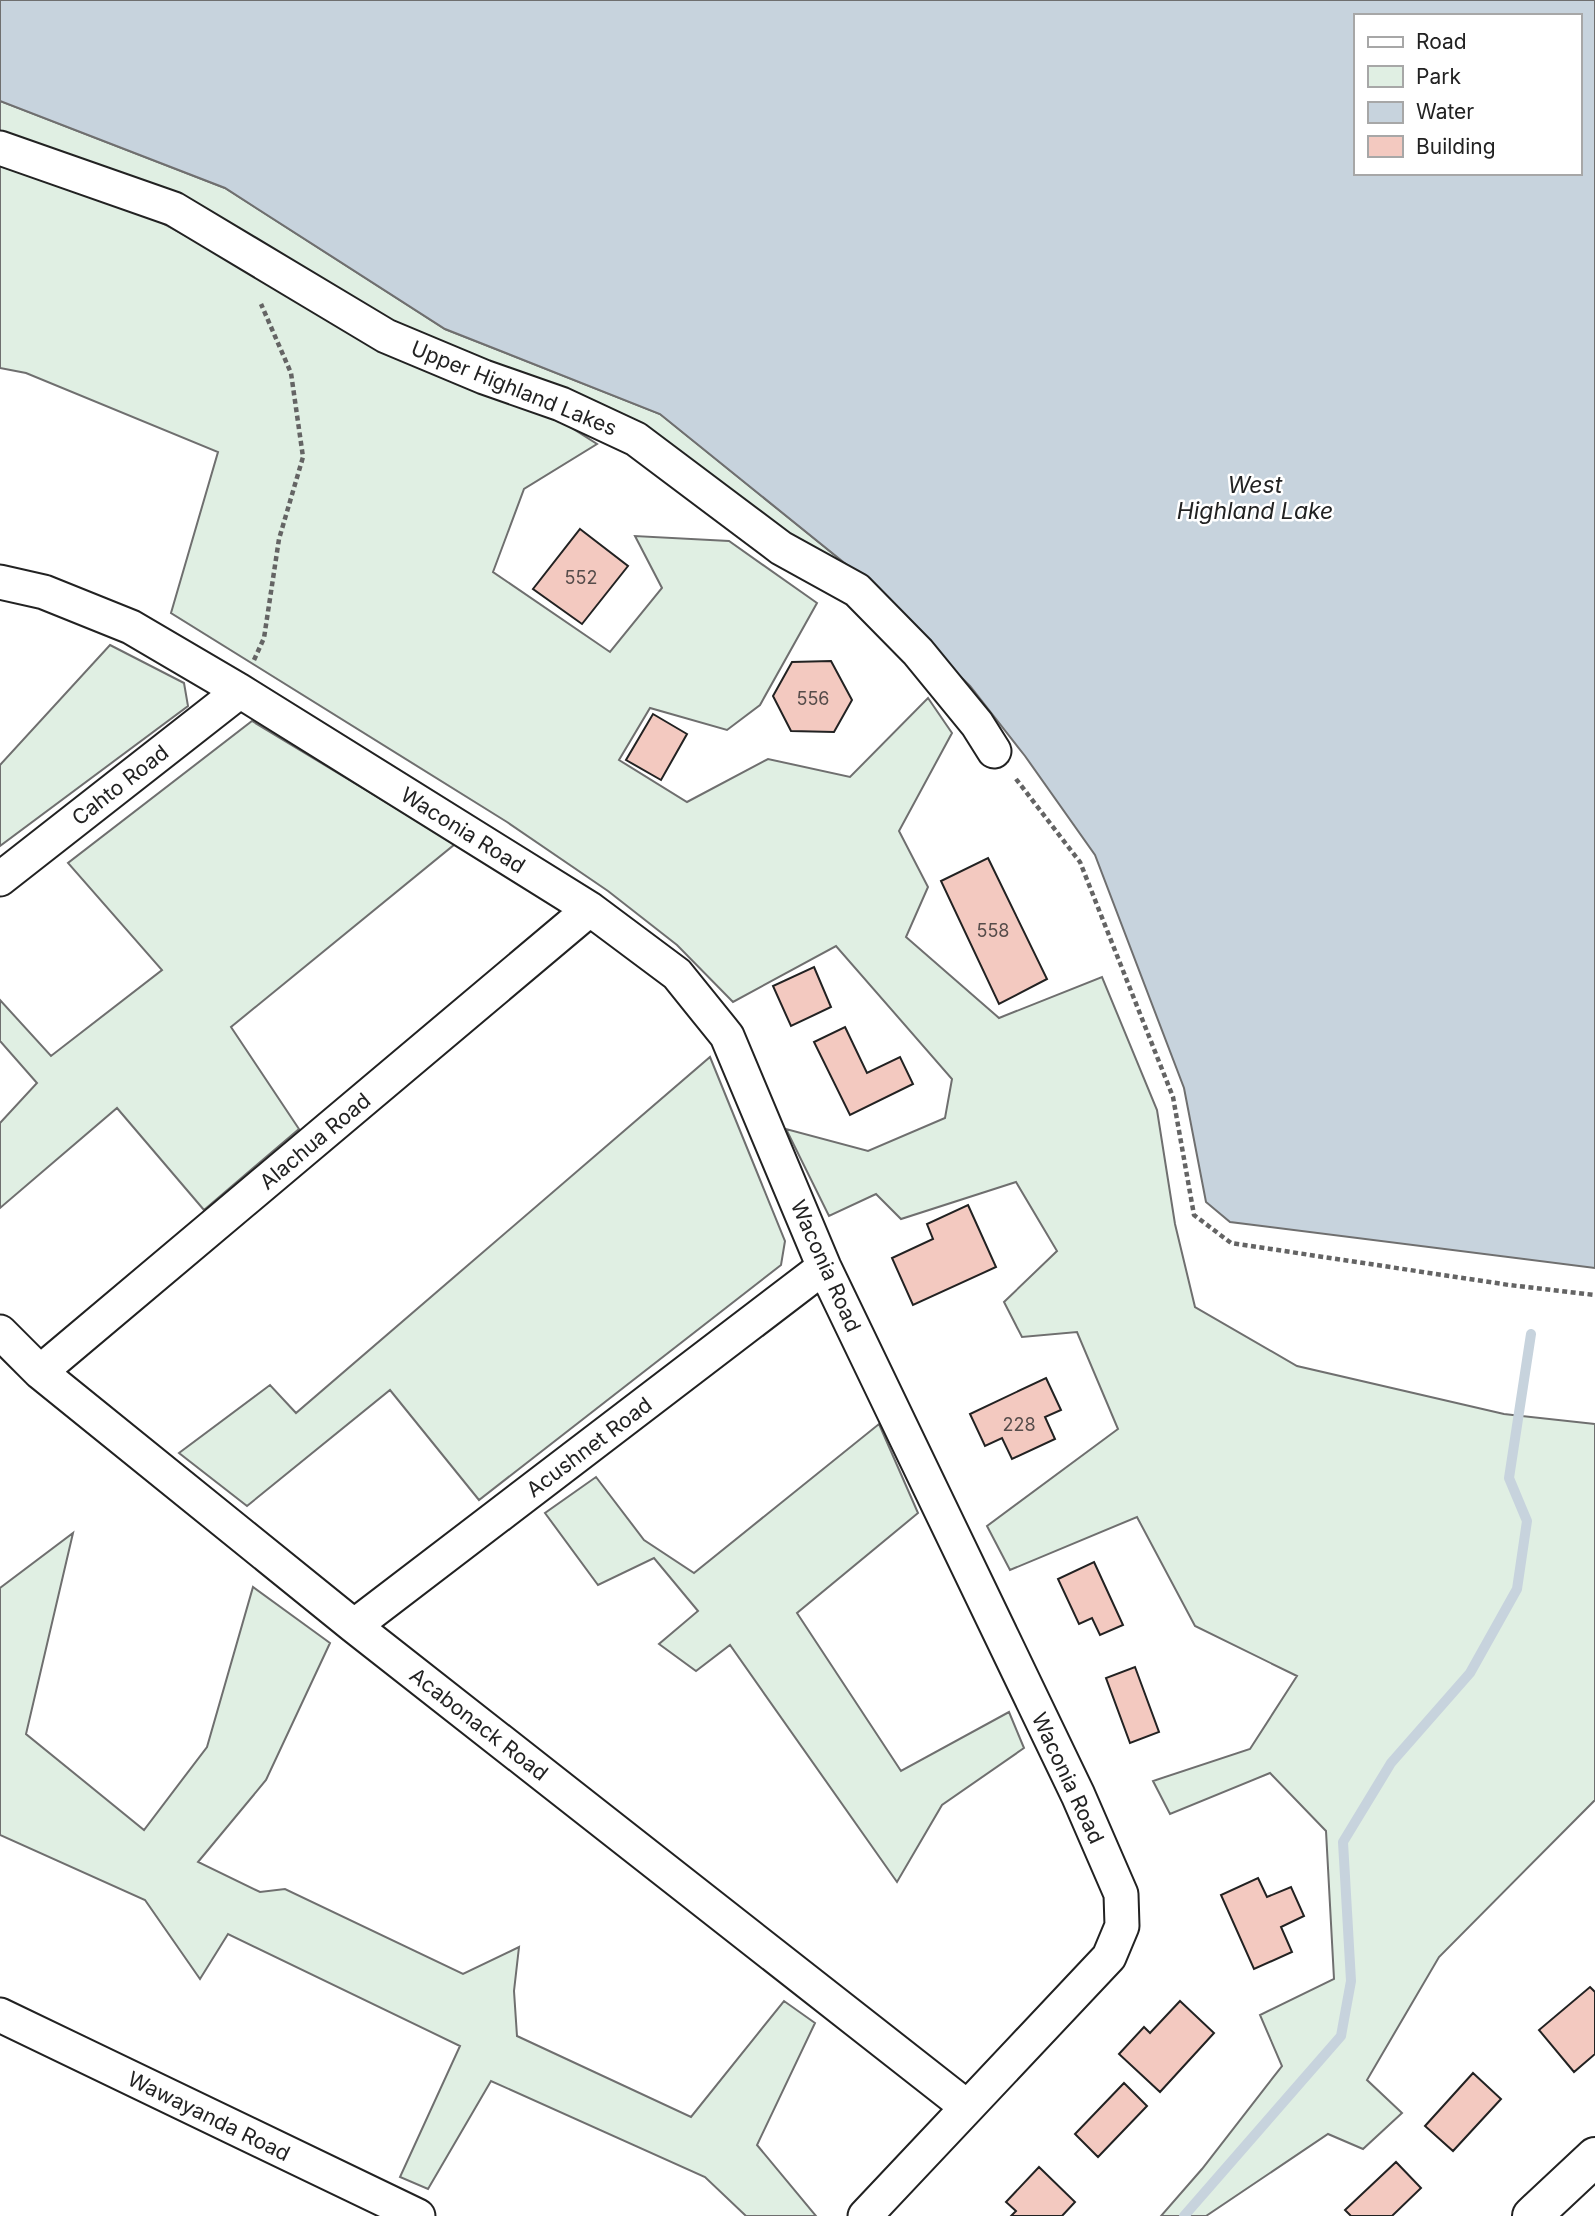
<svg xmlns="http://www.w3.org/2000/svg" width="1595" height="2216" font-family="Inter,sans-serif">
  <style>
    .green { fill: #e0efe3; stroke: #6f6f6f; stroke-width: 2 }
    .water { fill: #c7d3dd; stroke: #6f6f6f; stroke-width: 2; fill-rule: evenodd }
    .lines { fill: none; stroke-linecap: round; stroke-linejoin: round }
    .stream { stroke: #c7d3dd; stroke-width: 10 }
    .building { fill: #f3c9c0; stroke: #222; stroke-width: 2 }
    .minor-casing { stroke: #222; stroke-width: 37 }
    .tertiary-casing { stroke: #222; stroke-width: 42 }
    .path { stroke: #646464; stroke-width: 4.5; stroke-dasharray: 5 3.5; stroke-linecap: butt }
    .minor { stroke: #fff; stroke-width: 33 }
    .tertiary { stroke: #fff; stroke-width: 38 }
    .labels { text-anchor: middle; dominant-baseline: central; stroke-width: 5; stroke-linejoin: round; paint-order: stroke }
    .number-label { font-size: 18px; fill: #564c4a }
    .street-label { font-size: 21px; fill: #222; stroke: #fff }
    .water-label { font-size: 23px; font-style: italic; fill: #222; stroke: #fff }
  </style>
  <rect width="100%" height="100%" fill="#fff"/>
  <path class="green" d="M0,101L225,188L445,329L660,414L847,565L819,554L390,323L0,134Z
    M0,166L157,220L237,264L548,413L597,444L524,489L493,572L610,652L662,588L635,536L729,541L817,603L760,705L727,730L650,708L619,760L687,802L768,759L850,777L928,698L952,733L899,831L928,887L906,937L999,1018L1102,977L1157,1110L1175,1224L1195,1307L1297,1366L1504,1414L1595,1424V1800L1439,1957L1367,2080L1402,2113L1363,2149L1328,2134L1206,2216H1161L1202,2169L1282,2066L1260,2015L1334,1979L1326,1831L1270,1773L1170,1814L1153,1781L1250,1749L1297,1676L1195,1626L1137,1517L1010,1570L987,1526L1118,1429L1077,1332L1022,1337L1004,1302L1057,1251L1016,1182L901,1219L876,1194L829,1216L786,1129L868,1151L945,1118L952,1079L836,946L733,1002L677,945L608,891L507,822L171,613L218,452L26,373L0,368Z
    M110,645L184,683L188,706L0,846V765Z
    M252,721L455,844L231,1027L299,1129L204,1210L117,1108L0,1208V1123L37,1083L0,1041V1000L51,1056L162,970L68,863Z
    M710,1057L785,1241L781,1265L479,1500L390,1390L247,1506L179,1453L270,1385L296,1413Z
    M879,1424L918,1513L797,1613L901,1771L1009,1712L1024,1748L942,1805L897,1882L730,1645L696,1671L659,1644L698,1611L654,1558L598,1585L545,1513L596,1477L644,1540L694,1573Z
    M73,1533L26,1734L144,1830L207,1747L253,1587L330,1643L266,1780L198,1862L260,1892L285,1889L463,1974L519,1947L514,1991L517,2036L691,2117L784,2001L815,2023L757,2145L816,2216H746L705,2177L491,2081L428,2189L400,2177L460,2046L228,1934L200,1979L145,1900L0,1835V1588Z"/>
  <path class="water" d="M0,0H1595V1268L1230,1222L1206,1202L1184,1088L1095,855L1025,756L970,686L847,565L660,414L445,329L225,188L0,101ZM1355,16H1579V173H1355Z"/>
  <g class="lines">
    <path class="stream" d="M1184,2216L1341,2036L1351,1981L1343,1842L1391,1763L1470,1673L1517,1589L1527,1521L1509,1478L1531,1334"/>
  </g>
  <path class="building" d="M580,529L628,566L582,624L533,589Z
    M831,661L852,700L834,732L791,731L773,696L792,662Z
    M653,714L687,734L661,780L626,760Z
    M988,858L1047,979L999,1004L941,881Z
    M814,967L831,1007L791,1026L773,986Z
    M845,1027L867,1073L900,1057L913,1084L850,1115L814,1042Z
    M968,1205L996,1267L913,1305L892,1258L933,1239L927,1224Z
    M1046,1378L1061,1410L1045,1417L1055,1439L1012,1459L1002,1438L985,1446L970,1414Z
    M1094,1562L1123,1625L1100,1635L1092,1618L1079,1624L1058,1579Z
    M1135,1667L1159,1732L1130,1743L1106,1678Z
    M1258,1878L1267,1897L1291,1887L1304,1916L1281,1927L1292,1952L1254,1969L1221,1895Z
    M1590,1987L1595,1992V2054L1574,2072L1539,2030Z
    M1180,2001L1214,2033L1160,2092L1119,2054L1144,2027L1150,2033Z
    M1473,2073L1501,2099L1453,2151L1425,2126Z
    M1124,2083L1147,2106L1098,2157L1075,2134Z
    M1396,2162L1421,2188L1392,2216H1351L1345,2210Z
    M1039,2167L1075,2202L1062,2216H1011L1016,2211L1006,2202Z"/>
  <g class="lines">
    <g class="minor-casing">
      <path id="minor" d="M0,148L174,209L386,336L484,377L561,404L636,439L781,548L857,590L918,652L977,724L994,751
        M0,582L44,592L131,627L240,691L590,909L677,974L727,1036L824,1267L1078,1795L1121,1894L1122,1926L1109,1957L865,2216
        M0,879L240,691
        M0,1332L40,1372L354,1626L967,2107
        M40,1372L590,909
        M354,1626L824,1267
        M0,2015L418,2216"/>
    </g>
    <g class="tertiary-casing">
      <path id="tertiary" d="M1532,2216L1595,2157"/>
    </g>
    <path class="path" d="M254,660L264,638L279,539L303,457L291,373L261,304
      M1016,779L1080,862L1173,1097L1194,1215L1231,1243L1509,1285L1595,1295"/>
    <use href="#minor" class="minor"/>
    <use href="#tertiary" class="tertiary"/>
  </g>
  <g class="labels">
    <g class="number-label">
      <text x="581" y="577">552</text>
      <text x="813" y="698">556</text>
      <text x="993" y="930">558</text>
      <text x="1019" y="1424">228</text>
    </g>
    <g class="street-label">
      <text transform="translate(514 388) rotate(22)">Upper Highland Lakes</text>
      <text transform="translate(120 785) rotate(-38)">Cahto Road</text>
      <text transform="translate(463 830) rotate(32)">Waconia Road</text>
      <text transform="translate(315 1141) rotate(-40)">Alachua Road</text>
      <text transform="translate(826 1266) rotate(66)">Waconia Road</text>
      <text transform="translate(589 1447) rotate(-37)">Acushnet Road</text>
      <text transform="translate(479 1724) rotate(38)">Acabonack Road</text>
      <text transform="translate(1068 1778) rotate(65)">Waconia Road</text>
      <text transform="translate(209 2116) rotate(26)">Wawayanda Road</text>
    </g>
    <g class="water-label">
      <text x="1255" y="485">West<tspan x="1255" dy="26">Highland Lake</tspan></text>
    </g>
  </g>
  <rect x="1354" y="14" width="228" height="161" fill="#ffffff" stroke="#a7a7a7" stroke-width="2"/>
  <rect x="1368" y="37" width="35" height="10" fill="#ffffff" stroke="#a7a7a7" stroke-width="2"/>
  <text x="1416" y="49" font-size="21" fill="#222222">Road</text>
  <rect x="1368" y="66" width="35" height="21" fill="#e0efe3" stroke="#a7a7a7" stroke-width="2"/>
  <text x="1416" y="84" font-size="21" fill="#222222">Park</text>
  <rect x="1368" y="102" width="35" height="21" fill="#c7d3dd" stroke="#a7a7a7" stroke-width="2"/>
  <text x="1416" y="119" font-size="21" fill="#222222">Water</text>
  <rect x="1368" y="136" width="35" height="21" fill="#f3c9c0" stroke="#a7a7a7" stroke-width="2"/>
  <text x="1416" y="154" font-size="21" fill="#222222">Building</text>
</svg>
